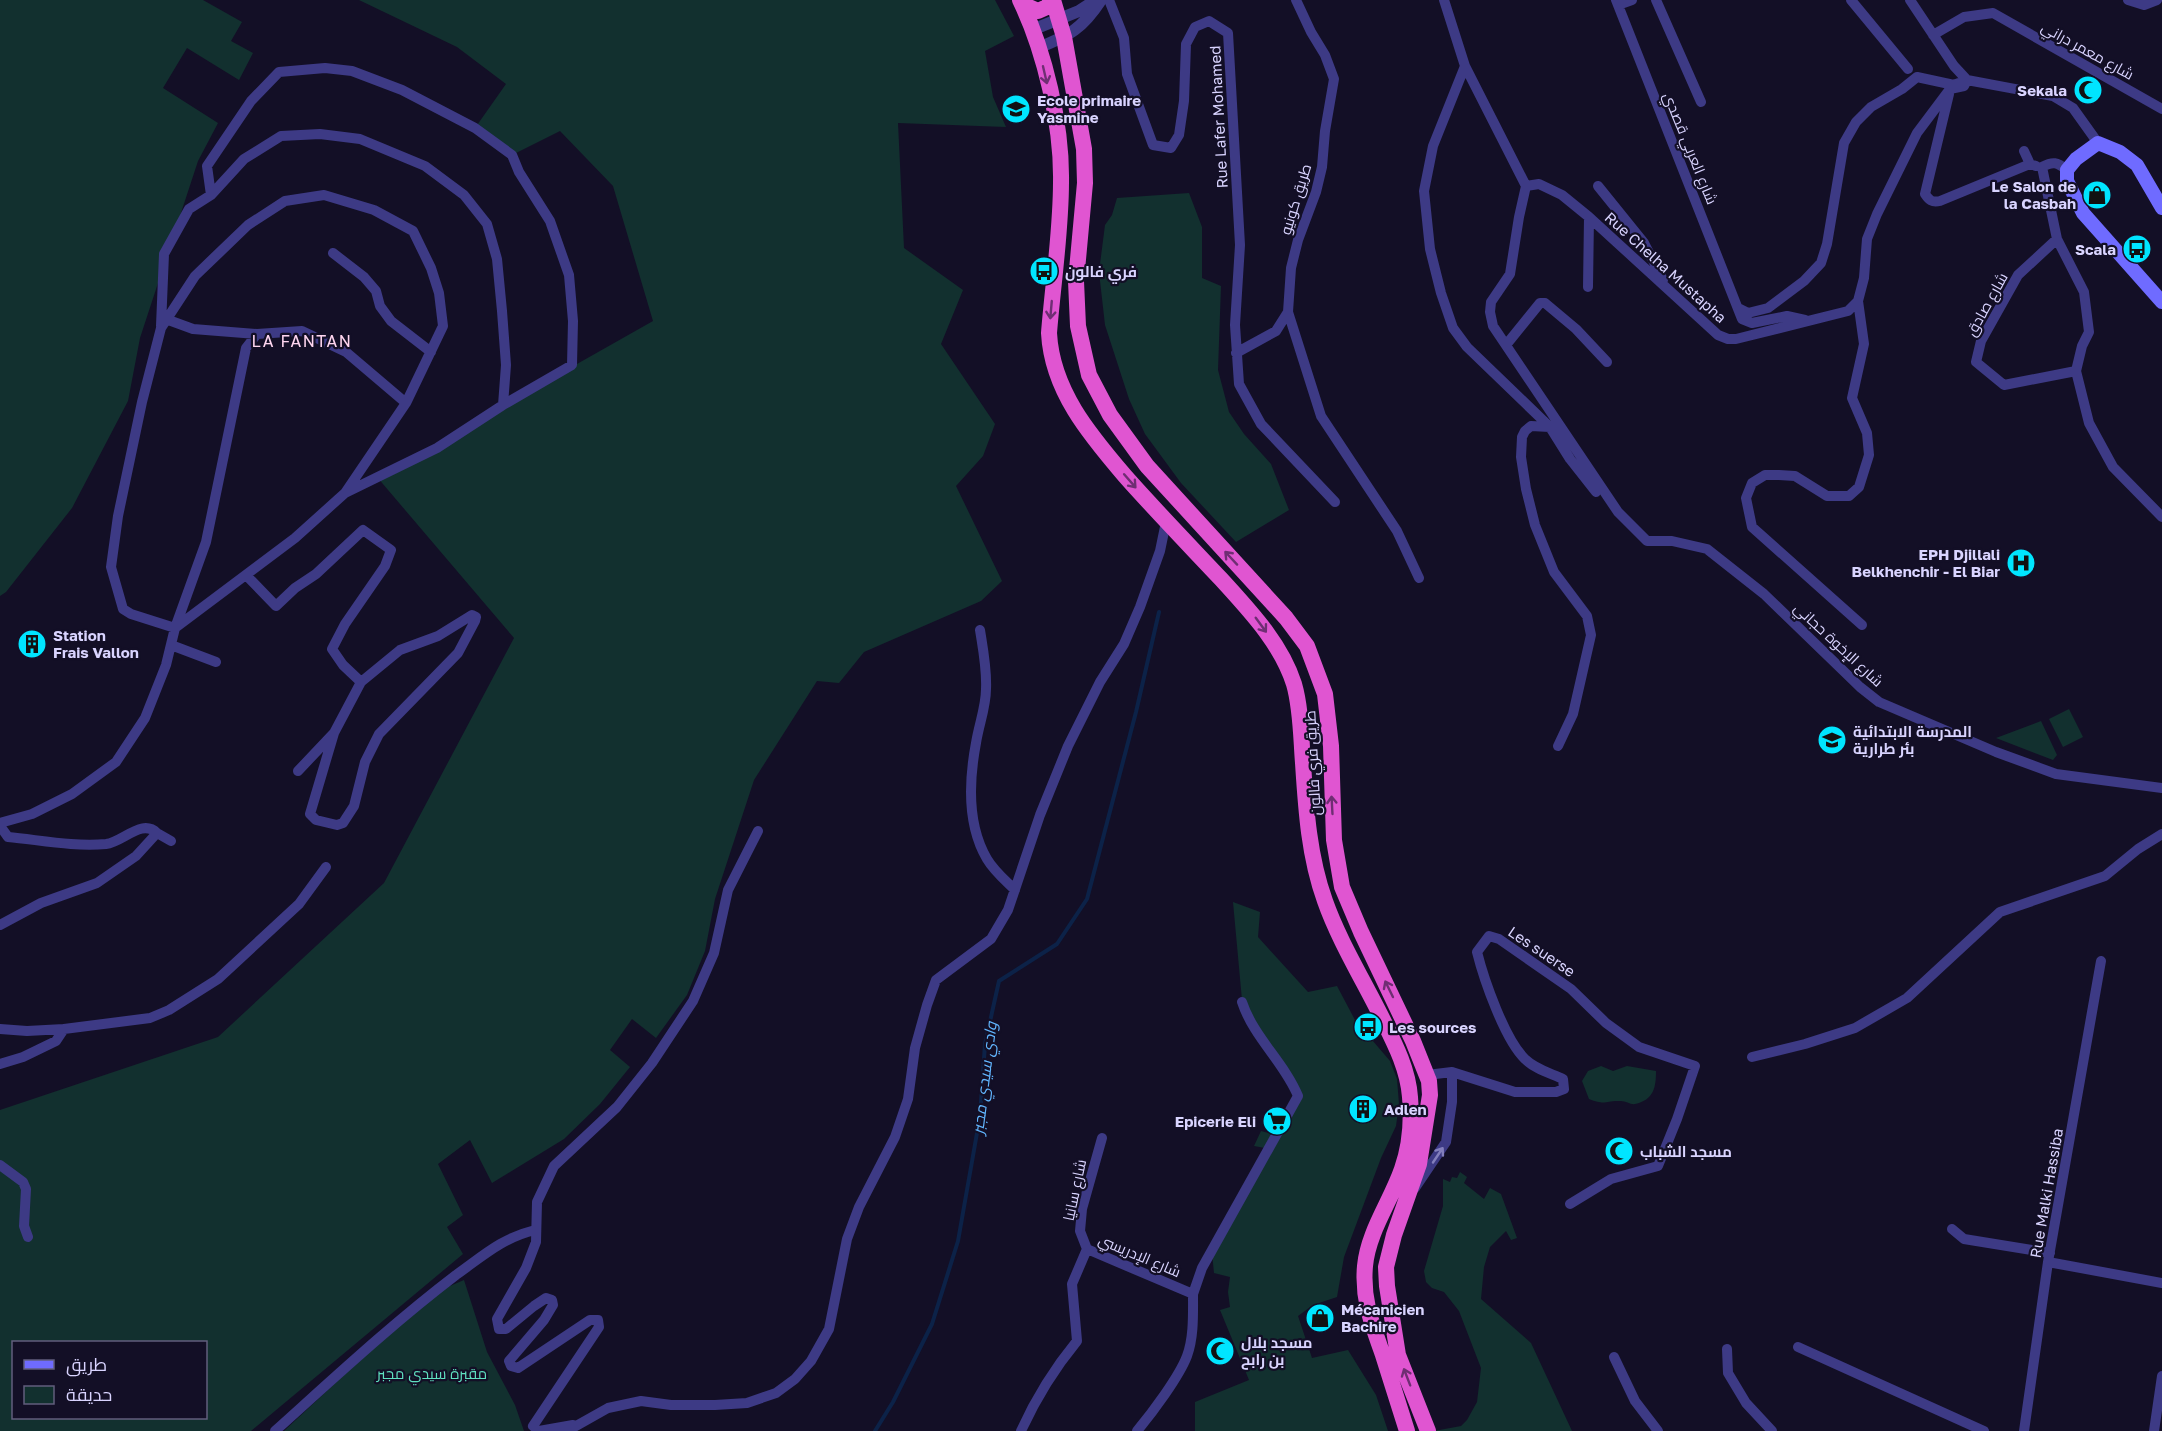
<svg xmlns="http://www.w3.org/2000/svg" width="2162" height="1431" font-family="'Golos Text',Cairo,sans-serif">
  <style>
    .green { fill: #12302f; fill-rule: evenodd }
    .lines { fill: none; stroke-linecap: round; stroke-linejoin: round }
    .stream { stroke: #0c2248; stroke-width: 4 }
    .minor { stroke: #3d3a85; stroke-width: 10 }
    .tertiary { stroke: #3d3a85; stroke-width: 12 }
    .secondary { stroke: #6f6bff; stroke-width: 14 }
    .trunk { stroke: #e055d1; stroke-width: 16 }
    .oneway { stroke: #6f2e73 }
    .oneway2 { stroke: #837fbc }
    .labels { text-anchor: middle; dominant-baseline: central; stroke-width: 4.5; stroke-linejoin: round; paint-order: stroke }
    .street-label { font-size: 15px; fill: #d9d4ff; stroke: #130f26 }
    .poi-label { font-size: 15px; font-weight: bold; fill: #d9d4ff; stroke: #130f26; text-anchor: start }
    .park-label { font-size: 15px; fill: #5fe0c0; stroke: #130f26 }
    .neighbourhood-label { font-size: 16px; letter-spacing: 1.5px; fill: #ffd6f0; stroke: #130f26 }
    .water-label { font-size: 16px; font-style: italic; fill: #62b6ff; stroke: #130f26 }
  </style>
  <rect width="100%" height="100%" fill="#130f26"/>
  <path class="green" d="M0,0H203L242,22L231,41L253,53L239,80L187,48L163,88L218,123L198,161L140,338L128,401L72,508L6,592L0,596Z
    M359,0H995L1014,36L985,51L993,97L1006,127L898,123L904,248L963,290L941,344L995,424L983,456L956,486L1002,581L981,601L864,652L839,683L817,681L754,780L715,899L705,951L687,995L656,1038L632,1019L610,1050L630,1067L600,1104L564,1139L492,1183L470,1140L438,1164L463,1215L447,1227L463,1254L251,1431H0V1110L218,1037L384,883L514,638L377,477L653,321L613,186L560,131L512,155L475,128L506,84L457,47ZM14,1342H206V1418H14Z
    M1189,193L1202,227V278L1221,286L1218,370L1229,412L1244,434L1271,464L1289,510L1236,542L1181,483L1145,434L1129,399L1105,325L1099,272L1105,225L1112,215L1117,198Z
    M2069,709L2083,737L2063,747L2049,719Z
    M2041,721L2057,755L2053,760L1996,738Z
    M1233,902L1260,912L1258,937L1308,992L1337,986L1355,1020L1390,1061L1397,1079L1399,1104L1396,1126L1381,1158L1344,1257L1337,1297L1313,1305L1298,1316L1312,1358L1348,1350L1376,1395L1388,1431H1195V1402L1249,1380L1220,1310L1230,1307L1228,1292L1230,1277L1214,1273L1212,1253L1297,1101L1242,1000Z
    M1601,1066L1613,1071L1627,1066L1656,1071C1656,1087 1654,1100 1635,1104C1631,1105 1626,1101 1621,1101C1605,1100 1607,1106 1589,1099L1582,1081L1588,1071Z
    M1261,1131L1272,1134L1265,1148L1254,1146Z
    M1460,1172L1467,1177L1464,1183L1484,1199L1490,1188L1501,1194L1517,1238L1511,1240L1506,1231L1490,1247L1484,1267L1481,1299L1531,1343L1572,1431H1434L1461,1426L1467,1420L1477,1402L1481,1368L1459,1311L1444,1292L1432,1288L1426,1282L1424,1271L1443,1206V1179L1450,1182L1452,1177L1457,1178Z
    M464,1280L487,1352L515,1405L524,1431H284L404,1319L443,1289Z"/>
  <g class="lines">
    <path class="stream" d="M875,1431L893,1402L932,1324L958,1241L980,1116L985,1044L999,981L1057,944L1087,899L1136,712L1159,612"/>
    <path class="minor" d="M1109,0L1124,38L1127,74L1153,145L1171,148L1179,135L1184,101L1186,44L1195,27L1209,21L1228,33L1240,245L1235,325L1239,384L1261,424L1335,502
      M1444,0L1465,66L1526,186
      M1616,0L1742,319L1752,323L1787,316L1805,320
      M1656,0L1701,102
      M1851,0L1908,69
      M1910,0L1954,66L1967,80L2053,96L2073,108L2098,143
      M2128,0L2144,5L2157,0
      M1618,5L1632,0
      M1933,35L1964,17L1993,13L2162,109
      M1465,66L1433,146L1424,191L1430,249L1441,293L1453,328L1467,347L1550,427L1570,459L1596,492
      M1967,80L1964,86L1950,89L1917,133L1877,214L1867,239L1864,278L1858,301L1848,311L1736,339H1728L1718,335L1589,217L1562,195L1539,184L1526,186L1519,217L1510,274L1491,302L1490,312L1493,326L1618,512L1647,541H1672L1707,549L1764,594L1860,687L1879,702L1996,752L2056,774L2162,788
      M1949,94L1925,194C1929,200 1932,203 1940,201L2030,164
      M2024,151L2030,164L2036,166
      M2067,170C2057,162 2053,161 2042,167L2057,239L2084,292L2089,332L2082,346L2076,371L2089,423L2113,467L2162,517
      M1598,186L1644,243L1663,280
      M211,195L207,166L251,101L279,72L325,68L352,71L402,90L475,128L512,155L519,172L550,221L569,275L573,321L572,365L503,405L437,448L345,493
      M324,195L374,210L413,231L431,268L439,293L443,326L406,403L345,493L295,538L175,628L131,614L123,609L111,567L118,516L142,402L161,328L195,276L248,225L285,201Z
      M2057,239L2018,275L1981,341L1976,362L2004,385L2076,371
      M333,253L364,277L376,291L380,306L391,321L431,352
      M1588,287L1589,217
      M1858,301L1864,344L1852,398L1867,433L1869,455L1859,487L1849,496H1827L1795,476L1779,475H1765L1752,483L1746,498L1752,527L1862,625
      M1738,308L1748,313L1768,308L1804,281L1821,263L1827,244L1844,143L1856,122L1871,107L1902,89L1917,77L1954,85L1959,83
      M1288,312L1321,416L1397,531L1419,578
      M163,318L193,329L257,334
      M161,326L164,254L189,209L211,195L244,159L281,136L320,134L360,139L425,166L464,195L487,224L497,259L502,311L506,365L503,405
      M1506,345L1540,303H1545L1576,329L1607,362
      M1236,353L1276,331L1288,312L1291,268L1298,240L1316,192L1322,167L1325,131L1334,79L1325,55L1311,32L1296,0
      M1550,427L1531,426L1525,431L1522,437L1521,457L1526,489L1535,525L1554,572L1587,616L1591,635L1573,714L1558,746
      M246,575L276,606L295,588L316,574L363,530L391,550L385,566L345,624L332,649L343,665L361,682L400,650L438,636L472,615L476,617L475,621L458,653L379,734L365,762L354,806L343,823L337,825L316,820L310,814L334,733
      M980,630C983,649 987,669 986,689C986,707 979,724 976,743C969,780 967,825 987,859C994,871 1005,880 1015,890
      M171,645L216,662
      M298,771L334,733L361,682
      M0,823L32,814L72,794L116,762L145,718L166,665L175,628L206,542L246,348L257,334L302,331L346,352L406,403
      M0,826L8,837C40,840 74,847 106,844C123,842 142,818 157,833L136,856L97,883L41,903L0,925
      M157,833L171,841
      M0,1029L27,1031L64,1029L150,1018L169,1010L218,979L299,904L326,867
      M1752,1057L1805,1044L1855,1028L1907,998L2000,912L2105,876L2138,849L2162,834
      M0,1064L23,1057L56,1041L64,1029
      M1427,1075L1452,1072L1515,1092H1556L1564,1089L1563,1079C1550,1073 1535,1069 1525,1059C1505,1040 1484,980 1477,952L1489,936L1499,939L1571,989L1606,1023L1639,1047L1695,1066L1677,1119L1658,1166L1611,1179L1570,1204
      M0,1165L23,1182L26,1189L24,1226L28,1237
      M1415,1188L1446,1142L1452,1102V1072
      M1952,1229L1964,1239L2050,1253
      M1087,1249L1080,1231L1082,1209L1102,1138
      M2048,1262L2162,1283
      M1193,1294L1202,1268L1298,1096C1284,1062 1254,1038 1242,1002
      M1798,1347L1984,1431
      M1727,1349L1728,1373L1746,1403L1772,1431
      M1614,1357L1635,1401L1658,1431
      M573,1425L539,1431L533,1426L599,1327L598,1320H590L518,1368L511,1366L509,1361L544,1320L553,1305L552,1300L546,1298L534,1306L506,1329H499L497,1319L526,1268L536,1242L537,1202L554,1166L617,1107L652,1063L693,1001L714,953L728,890L758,831
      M275,1431C334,1378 393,1323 456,1275C483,1256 502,1238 535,1230
      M567,1431L608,1408L641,1401L671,1405H715L747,1403L776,1393L795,1379L811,1361L829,1329L847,1239L859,1207L895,1137L908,1099L915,1048L927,1005L936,980L991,939L1008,910L1040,815L1068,746L1100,682L1124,644L1140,607L1160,551L1166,522
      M1021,1431C1036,1398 1054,1369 1077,1341L1072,1284L1087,1249L1193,1294C1193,1314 1194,1337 1187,1356C1179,1377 1152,1413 1137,1431
      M2024,1431L2048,1262L2101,961
      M2154,1431L2162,1376"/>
    <path class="tertiary" d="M1032,30L1079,11L1096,0
      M1038,48C1070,35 1082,29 1101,0"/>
    <path class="secondary" d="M2162,208L2137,165L2120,152L2098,143L2076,159L2067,170V181L2083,213L2162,302"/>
    <path class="trunk" d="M1020,0C1045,52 1062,125 1061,182C1061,232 1053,283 1049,333C1052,390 1089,434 1125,476C1156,511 1189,545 1221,579C1249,610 1281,643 1294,684C1301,708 1301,737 1303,763C1306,810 1309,857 1325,901C1339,941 1365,983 1384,1022C1396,1046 1408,1070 1410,1097C1412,1121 1410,1146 1402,1169C1391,1201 1368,1232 1365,1266C1362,1300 1372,1324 1383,1355C1391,1380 1399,1406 1407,1431
      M1053,0L1064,37L1084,149L1085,183L1076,281L1078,326L1089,375L1110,415L1147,466L1286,618L1307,646L1325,694L1331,746L1334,840L1342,887L1361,932L1413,1041L1429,1081L1430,1095L1419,1164L1394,1235L1386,1267L1387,1286L1398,1355L1428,1431
      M1022,4L1038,11L1047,7L1052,0"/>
  </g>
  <defs><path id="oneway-shaft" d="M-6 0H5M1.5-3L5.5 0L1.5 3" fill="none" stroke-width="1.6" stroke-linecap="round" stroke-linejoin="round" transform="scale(1.5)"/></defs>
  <g class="oneway">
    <use href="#oneway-shaft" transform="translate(1045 75) rotate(77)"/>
    <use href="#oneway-shaft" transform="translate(1051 310) rotate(95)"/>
    <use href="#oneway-shaft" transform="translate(1130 481) rotate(49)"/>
    <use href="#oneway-shaft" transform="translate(1231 558) rotate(-133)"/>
    <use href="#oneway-shaft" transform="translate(1261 625) rotate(54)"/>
    <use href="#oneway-shaft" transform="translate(1332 805) rotate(-93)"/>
    <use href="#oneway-shaft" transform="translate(1389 989) rotate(-116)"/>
    <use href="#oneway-shaft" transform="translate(1407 1377) rotate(-111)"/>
  </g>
  <use class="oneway2" href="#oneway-shaft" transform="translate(1438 1155) rotate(-56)"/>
  <defs>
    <g id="mosque-disc" transform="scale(1.5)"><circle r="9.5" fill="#00e5ff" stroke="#130f26"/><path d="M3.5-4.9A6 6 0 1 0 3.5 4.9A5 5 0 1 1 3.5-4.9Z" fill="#111"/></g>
    <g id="school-disc" transform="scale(1.5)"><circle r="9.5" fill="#00e5ff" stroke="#130f26"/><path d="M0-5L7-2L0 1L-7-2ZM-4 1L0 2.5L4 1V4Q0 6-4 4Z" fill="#111"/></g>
    <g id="shop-disc" transform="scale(1.5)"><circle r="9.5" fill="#00e5ff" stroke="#130f26"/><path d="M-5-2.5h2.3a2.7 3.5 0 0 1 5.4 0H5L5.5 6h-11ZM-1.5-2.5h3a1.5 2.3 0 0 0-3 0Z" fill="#111"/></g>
    <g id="bus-disc" transform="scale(1.5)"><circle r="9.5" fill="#00e5ff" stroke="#130f26"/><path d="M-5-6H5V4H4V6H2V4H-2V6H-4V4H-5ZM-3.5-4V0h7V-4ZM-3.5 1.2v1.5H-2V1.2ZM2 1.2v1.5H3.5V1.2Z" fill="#111"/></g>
    <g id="hospital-disc" transform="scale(1.5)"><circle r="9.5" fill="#00e5ff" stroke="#130f26"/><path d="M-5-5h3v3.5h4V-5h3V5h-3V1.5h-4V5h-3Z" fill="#111"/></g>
    <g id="building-disc" transform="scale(1.5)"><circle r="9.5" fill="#00e5ff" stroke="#130f26"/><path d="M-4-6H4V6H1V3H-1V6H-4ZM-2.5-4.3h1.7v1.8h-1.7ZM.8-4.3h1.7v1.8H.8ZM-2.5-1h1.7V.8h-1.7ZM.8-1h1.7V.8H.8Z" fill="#111"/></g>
    <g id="supermarket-disc" transform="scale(1.5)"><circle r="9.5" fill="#00e5ff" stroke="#130f26"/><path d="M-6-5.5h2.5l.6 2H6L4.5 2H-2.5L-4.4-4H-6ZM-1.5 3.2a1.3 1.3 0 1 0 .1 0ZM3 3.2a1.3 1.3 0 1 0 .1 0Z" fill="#111"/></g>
  </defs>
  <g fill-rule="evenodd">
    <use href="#mosque-disc" x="2088" y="90"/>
    <use href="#school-disc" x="1016" y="109"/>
    <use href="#shop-disc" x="2097" y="195"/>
    <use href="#bus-disc" x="2137" y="249"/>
    <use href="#bus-disc" x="1044" y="271"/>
    <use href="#hospital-disc" x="2021" y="563"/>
    <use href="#building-disc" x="32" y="644"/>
    <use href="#school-disc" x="1832" y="740"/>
    <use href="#bus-disc" x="1368" y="1027"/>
    <use href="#building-disc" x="1363" y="1109"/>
    <use href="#supermarket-disc" x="1277" y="1121"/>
    <use href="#mosque-disc" x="1619" y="1151"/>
    <use href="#shop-disc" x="1320" y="1318"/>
    <use href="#mosque-disc" x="1220" y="1351"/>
  </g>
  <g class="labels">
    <g class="street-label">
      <text transform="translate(2088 50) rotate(29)">شارع معمر دراني</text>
      <text transform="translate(1218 117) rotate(-93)">Rue Lafer Mohamed</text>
      <text transform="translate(1691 148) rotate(68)">شارع العربي قصدي</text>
      <text transform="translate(1295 199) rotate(-73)">طريق كونيو</text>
      <text transform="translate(1666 267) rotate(42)">Rue Chelha Mustapha</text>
      <text transform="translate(1986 304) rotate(-61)">شارع صادق</text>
      <text transform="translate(1839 644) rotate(43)">شارع الإخوة حجاني</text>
      <text transform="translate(1312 763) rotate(-93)">طريق فري فالون</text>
      <text transform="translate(1542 951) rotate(34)">Les suerse</text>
      <text transform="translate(1074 1190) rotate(-78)">شارع سانيا</text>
      <text transform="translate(2046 1193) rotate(-80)">Rue Malki Hassiba</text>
      <text transform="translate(1140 1255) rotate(23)">شارع الإدريسي</text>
    </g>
    <g class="poi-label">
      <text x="2067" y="90" text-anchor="end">Sekala</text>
      <text x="1037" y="100">Ecole primaire<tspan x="1037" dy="17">Yasmine</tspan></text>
      <text x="2076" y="186" text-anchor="end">Le Salon de<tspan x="2076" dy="17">la Casbah</tspan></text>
      <text x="2116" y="249" text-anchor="end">Scala</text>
      <text x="1065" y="271">فري فالون</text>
      <text x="2000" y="554" text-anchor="end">EPH Djillali<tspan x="2000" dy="17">Belkhenchir - El Biar</tspan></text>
      <text x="53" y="635">Station<tspan x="53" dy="17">Frais Vallon</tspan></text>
      <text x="1853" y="731">المدرسة الابتدائية<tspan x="1853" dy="17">بئر طرارية</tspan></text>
      <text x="1389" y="1027">Les sources</text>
      <text x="1384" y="1109">Adlen</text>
      <text x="1256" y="1121" text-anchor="end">Epicerie Eli</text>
      <text x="1640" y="1151">مسجد الشباب</text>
      <text x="1341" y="1309">Mécanicien<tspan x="1341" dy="17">Bachire</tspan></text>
      <text x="1241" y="1342">مسجد بلال<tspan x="1241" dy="17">بن رابح</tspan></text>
    </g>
    <g class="park-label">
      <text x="432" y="1373">مقبرة سيدي مجبر</text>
    </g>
    <g class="neighbourhood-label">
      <text x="302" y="341">LA FANTAN</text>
    </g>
    <g class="water-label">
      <text transform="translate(984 1078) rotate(-83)">وادي سيدي مجبر</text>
    </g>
  </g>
  <rect x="12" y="1341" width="195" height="78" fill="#130f26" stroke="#625e7d" stroke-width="1.5"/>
  <rect x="24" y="1360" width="30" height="9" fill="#6f6bff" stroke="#625e7d" stroke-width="1.5"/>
  <text x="66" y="1371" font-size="18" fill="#d9d4ff">طريق</text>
  <rect x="24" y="1386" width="30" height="18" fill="#12302f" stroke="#625e7d" stroke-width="1.5"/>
  <text x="66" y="1401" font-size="18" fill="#d9d4ff">حديقة</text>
</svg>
